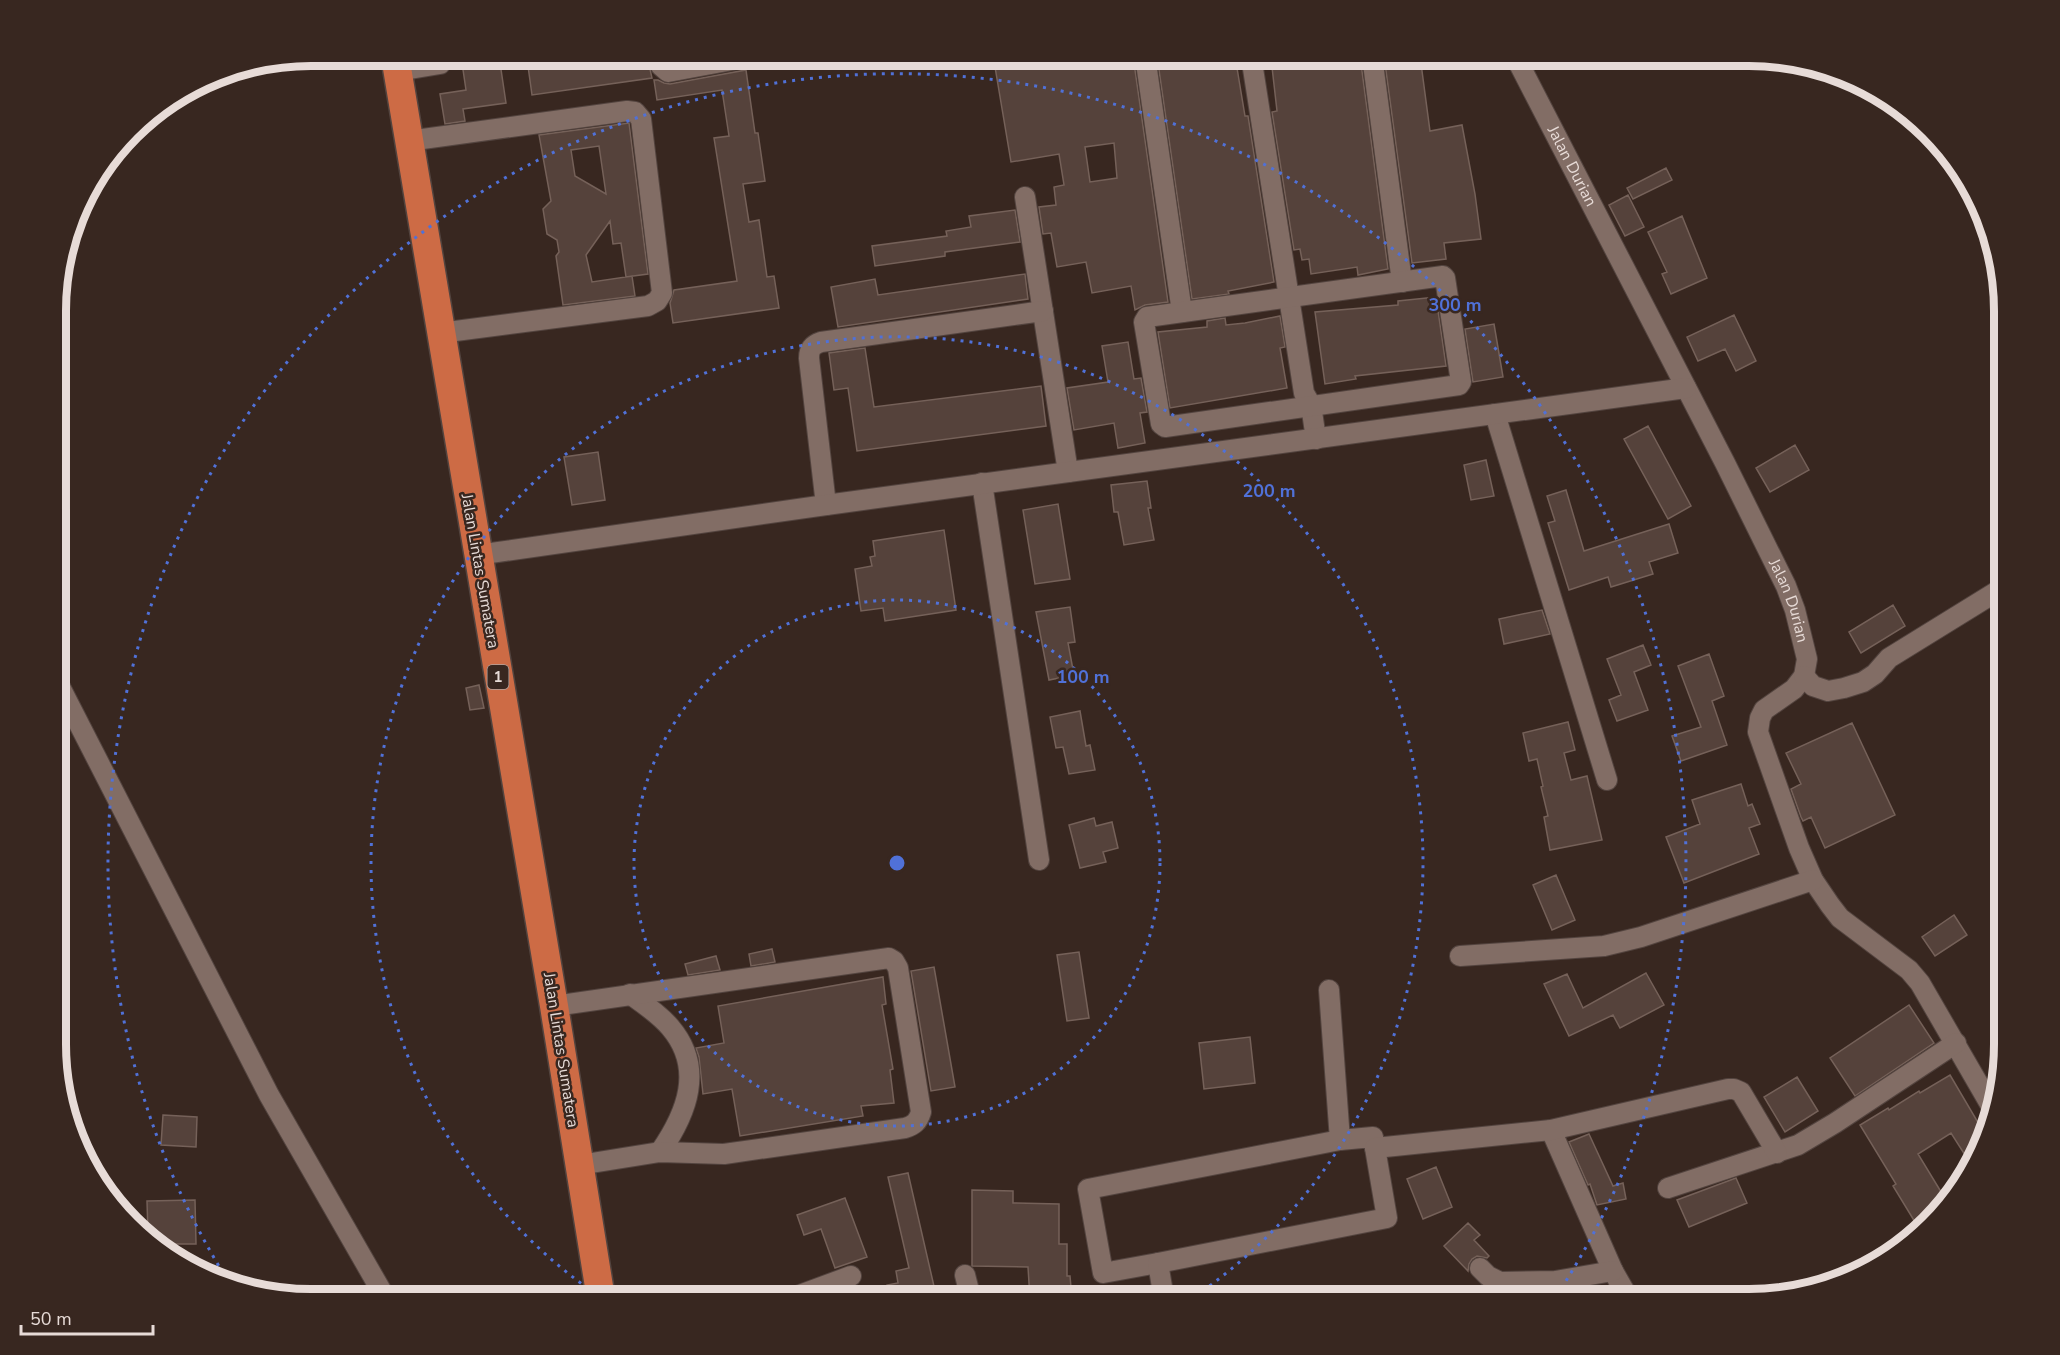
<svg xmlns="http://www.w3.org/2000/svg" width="2060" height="1355" font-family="'Nunito Sans',sans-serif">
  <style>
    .building { fill: #55423b; stroke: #756159; stroke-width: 1.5; fill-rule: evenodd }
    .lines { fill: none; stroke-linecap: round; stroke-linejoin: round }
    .minor-casing { stroke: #53443f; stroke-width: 22 }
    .highway-casing { stroke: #53443f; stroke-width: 31 }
    .minor { stroke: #826d65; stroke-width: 20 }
    .highway { stroke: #cd6b45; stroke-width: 28 }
    .ring { fill: none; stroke: #5071d8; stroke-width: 3; stroke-dasharray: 3 6 }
    .labels { text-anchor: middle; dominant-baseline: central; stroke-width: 5; stroke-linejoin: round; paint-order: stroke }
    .shield { fill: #382720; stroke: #b2a5a0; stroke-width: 1.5 }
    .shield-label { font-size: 15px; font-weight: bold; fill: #e7dbd7 }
    .street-label { font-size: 16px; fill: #e7dbd7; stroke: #382720 }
    .rim { fill: none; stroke: #e7dbd7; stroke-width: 8 }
    .centre { fill: #5071d8; stroke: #382720; stroke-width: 3 }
    .ring-label { font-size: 18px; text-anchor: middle; font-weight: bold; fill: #5071d8; stroke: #382720; stroke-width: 5; stroke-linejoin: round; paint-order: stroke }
  </style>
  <rect width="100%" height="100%" fill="#382720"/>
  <path class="building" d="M461,56H499L506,103L463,109L465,121L445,124L440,94L466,90Z
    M554,56H647L652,78L532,95L527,59Z
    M1032,56H1133L1168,302L1145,305L1135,310L1131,286L1092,293L1086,262L1057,267L1051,233L1043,234L1039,207L1056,205L1054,187L1064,185L1059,154L1011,162L994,61ZM1114,143L1117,178L1090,182L1085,147Z
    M1157,56H1235L1245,116H1248L1274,282L1228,291L1229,294L1192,299Z
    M1280,56H1360L1388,269L1358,275L1357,267L1311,274L1309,259L1302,260L1300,249L1294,250L1272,112L1277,111L1272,67L1281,66Z
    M1384,56H1420L1430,131L1462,125L1475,194L1481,239L1444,243L1446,259L1412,263Z
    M746,70L755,133H758L765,181L743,184L749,222L759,220L767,277L774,276L779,308L673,323L670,303L674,290L737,281L714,138L729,136L722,90L657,100L654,80H658L664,83L670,84Z
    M629,123L648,274L626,277L621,243L613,244L610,221L586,255L592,282L632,276L635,296L563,305L556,256L559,252L557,240L547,234L543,209L551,201L539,135ZM599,146L606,194L575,176L571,150Z
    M1666,168L1672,180L1633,199L1627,188Z
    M1628,195L1644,227L1625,236L1609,205Z
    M1015,210L1020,242L945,252V256L875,266L872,246L947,236L946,231L971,227L969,216Z
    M1682,216L1707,278L1671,294L1662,274L1667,272L1648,232Z
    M1025,274L1028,299L838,327L831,287L875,279L878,295Z
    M1436,297L1446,366L1355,376L1356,379L1325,384L1315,312L1398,305V301Z
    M1734,315L1756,361L1736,371L1725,349L1698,361L1687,337Z
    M1280,316L1285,347L1280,348L1287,388L1170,408L1158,332L1207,327V321L1225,318L1226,325L1245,323Z
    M1494,324L1503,377L1473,382L1465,329Z
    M1128,342L1134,379L1141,378L1147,412L1140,413L1145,443L1118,448L1114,423L1074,430L1067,388L1108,382L1102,346Z
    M865,348L874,407L1041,386L1046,426L857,451L848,388L834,390L829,353Z
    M1648,426L1691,506L1668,519L1624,439Z
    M1795,445L1809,470L1770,492L1756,468Z
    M598,452L605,500L572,505L564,457Z
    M1486,460L1494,496L1471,500L1464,465Z
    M1147,481L1151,508H1148L1154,540L1124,545L1118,512H1114L1111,485Z
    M1566,490L1584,551L1669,524L1678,553L1649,562L1653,574L1611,587L1608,577L1569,590L1548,523L1555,521L1547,496Z
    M1058,504L1070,579L1035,584L1023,510Z
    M944,530L956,610L885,621L883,608L861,611L855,569L872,566L870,557L875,556L873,541Z
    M1893,605L1905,626L1861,653L1849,632Z
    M1070,607L1075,642L1068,643L1074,675L1049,680L1036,612Z
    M1542,610L1550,634L1504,644L1499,619Z
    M1643,645L1651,665L1634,672L1648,710L1617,721L1609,700L1621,695L1607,659Z
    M1709,654L1724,696L1712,701L1727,745L1681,761L1672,736L1701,727L1678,666Z
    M479,685L484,708L470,710L466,688Z
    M1080,711L1086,746L1090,745L1095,770L1069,774L1063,747L1056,748L1050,717Z
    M1568,722L1575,750L1564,753L1571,780L1587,776L1602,840L1550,850L1544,817L1548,816L1541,787L1543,786L1537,759L1529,761L1523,733Z
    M1852,723L1895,815L1825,848L1811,817L1803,821L1801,817L1791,789L1801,784L1786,753Z
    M1741,784L1748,806L1752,804L1760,824L1749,828L1759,854L1684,883L1666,837L1700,824L1692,800Z
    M1094,818L1096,826L1112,822L1118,848L1103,852L1106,862L1080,868L1069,825Z
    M1556,875L1575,920L1552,930L1533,885Z
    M1954,915L1967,935L1935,956L1922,937Z
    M772,949L775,962L751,966L749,954Z
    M1079,952L1089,1018L1067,1021L1057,955Z
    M716,956L720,970L688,975L685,964Z
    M934,967L955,1087L931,1091L911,971Z
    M1646,973L1664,1005L1620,1028L1613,1015L1569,1036L1544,984L1567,974L1583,1008Z
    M883,977L886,1004L882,1005L893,1069L890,1070L894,1103L861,1106L863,1116L740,1136L732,1089L703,1094L699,1057L696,1048L724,1043L718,1006Z
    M1909,1005L1934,1043L1855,1096L1830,1058Z
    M1250,1037L1255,1083L1204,1089L1199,1043Z
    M1950,1075L1986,1136L1972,1166L1951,1133L1918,1154L1946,1200L1918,1227L1893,1186L1896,1184L1860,1125L1888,1108L1889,1110L1919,1091L1920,1093Z
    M1797,1077L1818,1111L1785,1132L1764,1097Z
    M163,1115L197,1117L196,1147L161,1145Z
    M1589,1134L1613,1186L1623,1183L1626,1199L1597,1205L1590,1184L1588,1185L1569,1142Z
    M1436,1167L1452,1207L1423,1219L1407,1179Z
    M908,1173L936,1295L917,1299H890L887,1285L898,1283L896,1271L909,1268L888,1177Z
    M1736,1178L1747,1203L1689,1227L1677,1200Z
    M972,1190L1013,1191V1203L1059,1204V1244H1067V1276H1070L1072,1299H1030L1028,1267L972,1266Z
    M845,1198L867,1257L835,1268L821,1229L804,1235L797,1215Z
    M195,1200L196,1244H157L148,1234L147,1201Z
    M1468,1223L1480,1235L1474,1240L1489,1256L1487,1258L1477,1256L1472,1259L1469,1264L1468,1271L1444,1246Z"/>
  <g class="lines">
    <g class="minor-casing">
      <g id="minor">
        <path d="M659,56L661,66L668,72L754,56"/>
        <path d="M1145,56L1182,312"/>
        <path d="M1251,56L1304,393L1311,405L1316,439"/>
        <path d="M1372,56L1402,282"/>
        <path id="s1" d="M1515,56L1725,463L1786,586L1795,610L1807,659L1804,676L1794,689L1764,710L1760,718L1758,732L1799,848L1813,880L1830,905L1840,918L1909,970L1920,983L1994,1111"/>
        <path d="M398,71L440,64L444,56"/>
        <path d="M408,141L627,111L635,112L641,119L662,293L657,301L648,306L440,333"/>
        <path d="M1025,197L1068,472"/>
        <path d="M1443,276L1445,278L1461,382L1459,385L1165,427L1161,424L1144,322L1147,317Z"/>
        <path d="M1495,414L1607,780"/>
        <path d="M982,483L1039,860"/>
        <path d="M826,505L809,358C809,349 812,345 821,342L1043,311"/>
        <path d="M477,555L826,505L1686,388"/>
        <path d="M1804,676L1813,686L1828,691L1844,688L1863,682L1875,674L1889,658L2004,587"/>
        <path d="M58,683L269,1095L386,1299"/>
        <path d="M1460,956L1604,946L1641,937L1813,880"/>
        <path d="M630,994C644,1004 659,1014 670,1027C705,1068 687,1113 660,1152"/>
        <path d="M554,1006L889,958L894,961L898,968L921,1112C918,1122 914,1125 905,1128L724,1154L660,1152L579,1165"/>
        <path d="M1551,1130L1613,1271L1629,1299"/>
        <path d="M1340,1140L1373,1137L1375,1148"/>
        <path d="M1668,1188L1798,1145L1835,1123L1956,1043"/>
        <path d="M1158,1263L1103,1273L1088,1189L1340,1140L1329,990"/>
        <path d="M1480,1268L1488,1276L1500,1282L1555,1281L1613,1271"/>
        <path d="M965,1275L971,1299"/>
        <path d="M789,1299L851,1276"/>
        <path d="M1164,1299L1158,1263L1387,1218L1375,1148L1551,1130L1728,1089H1734L1741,1092L1777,1153"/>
      </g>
    </g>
    <g class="highway-casing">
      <path id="highway" d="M395,56L554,1006L601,1299"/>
    </g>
    <use href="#minor" class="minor"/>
    <use href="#highway" class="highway"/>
  </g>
  <g class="ring">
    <circle cx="897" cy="863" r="263"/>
    <path d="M603 1299A526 526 0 1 1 1191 1299"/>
    <path d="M228 1281A789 789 0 1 1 1555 1298"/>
  </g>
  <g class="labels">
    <rect class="shield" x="487.5" y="665" width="21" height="24" rx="4.5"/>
    <g class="shield-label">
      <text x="498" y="677">1</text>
    </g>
    <g class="street-label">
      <text stroke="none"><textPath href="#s1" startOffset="124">Jalan Durian</textPath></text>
      <text transform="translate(480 571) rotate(80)">Jalan Lintas Sumatera</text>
      <text stroke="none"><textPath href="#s1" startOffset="610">Jalan Durian</textPath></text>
      <text transform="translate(561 1050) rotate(81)">Jalan Lintas Sumatera</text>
    </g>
  </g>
  <path d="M0 0H2060V1355H0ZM311 66H1749A245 245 0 0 1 1994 311V1044A245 245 0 0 1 1749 1289H311A245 245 0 0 1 66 1044V311A245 245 0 0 1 311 66Z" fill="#382720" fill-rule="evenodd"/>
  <path class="rim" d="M311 66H1749A245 245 0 0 1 1994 311V1044A245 245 0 0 1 1749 1289H311A245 245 0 0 1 66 1044V311A245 245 0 0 1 311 66Z"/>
  <circle cx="897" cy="863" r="9" class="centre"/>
  <g class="ring-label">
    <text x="1455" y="311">300 m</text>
    <text x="1269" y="497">200 m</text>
    <text x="1083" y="683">100 m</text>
  </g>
  <path d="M21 1325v9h132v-9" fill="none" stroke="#e7dbd7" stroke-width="3"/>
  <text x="30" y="1325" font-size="18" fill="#e7dbd7" stroke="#382720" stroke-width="4.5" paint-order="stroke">50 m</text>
</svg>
